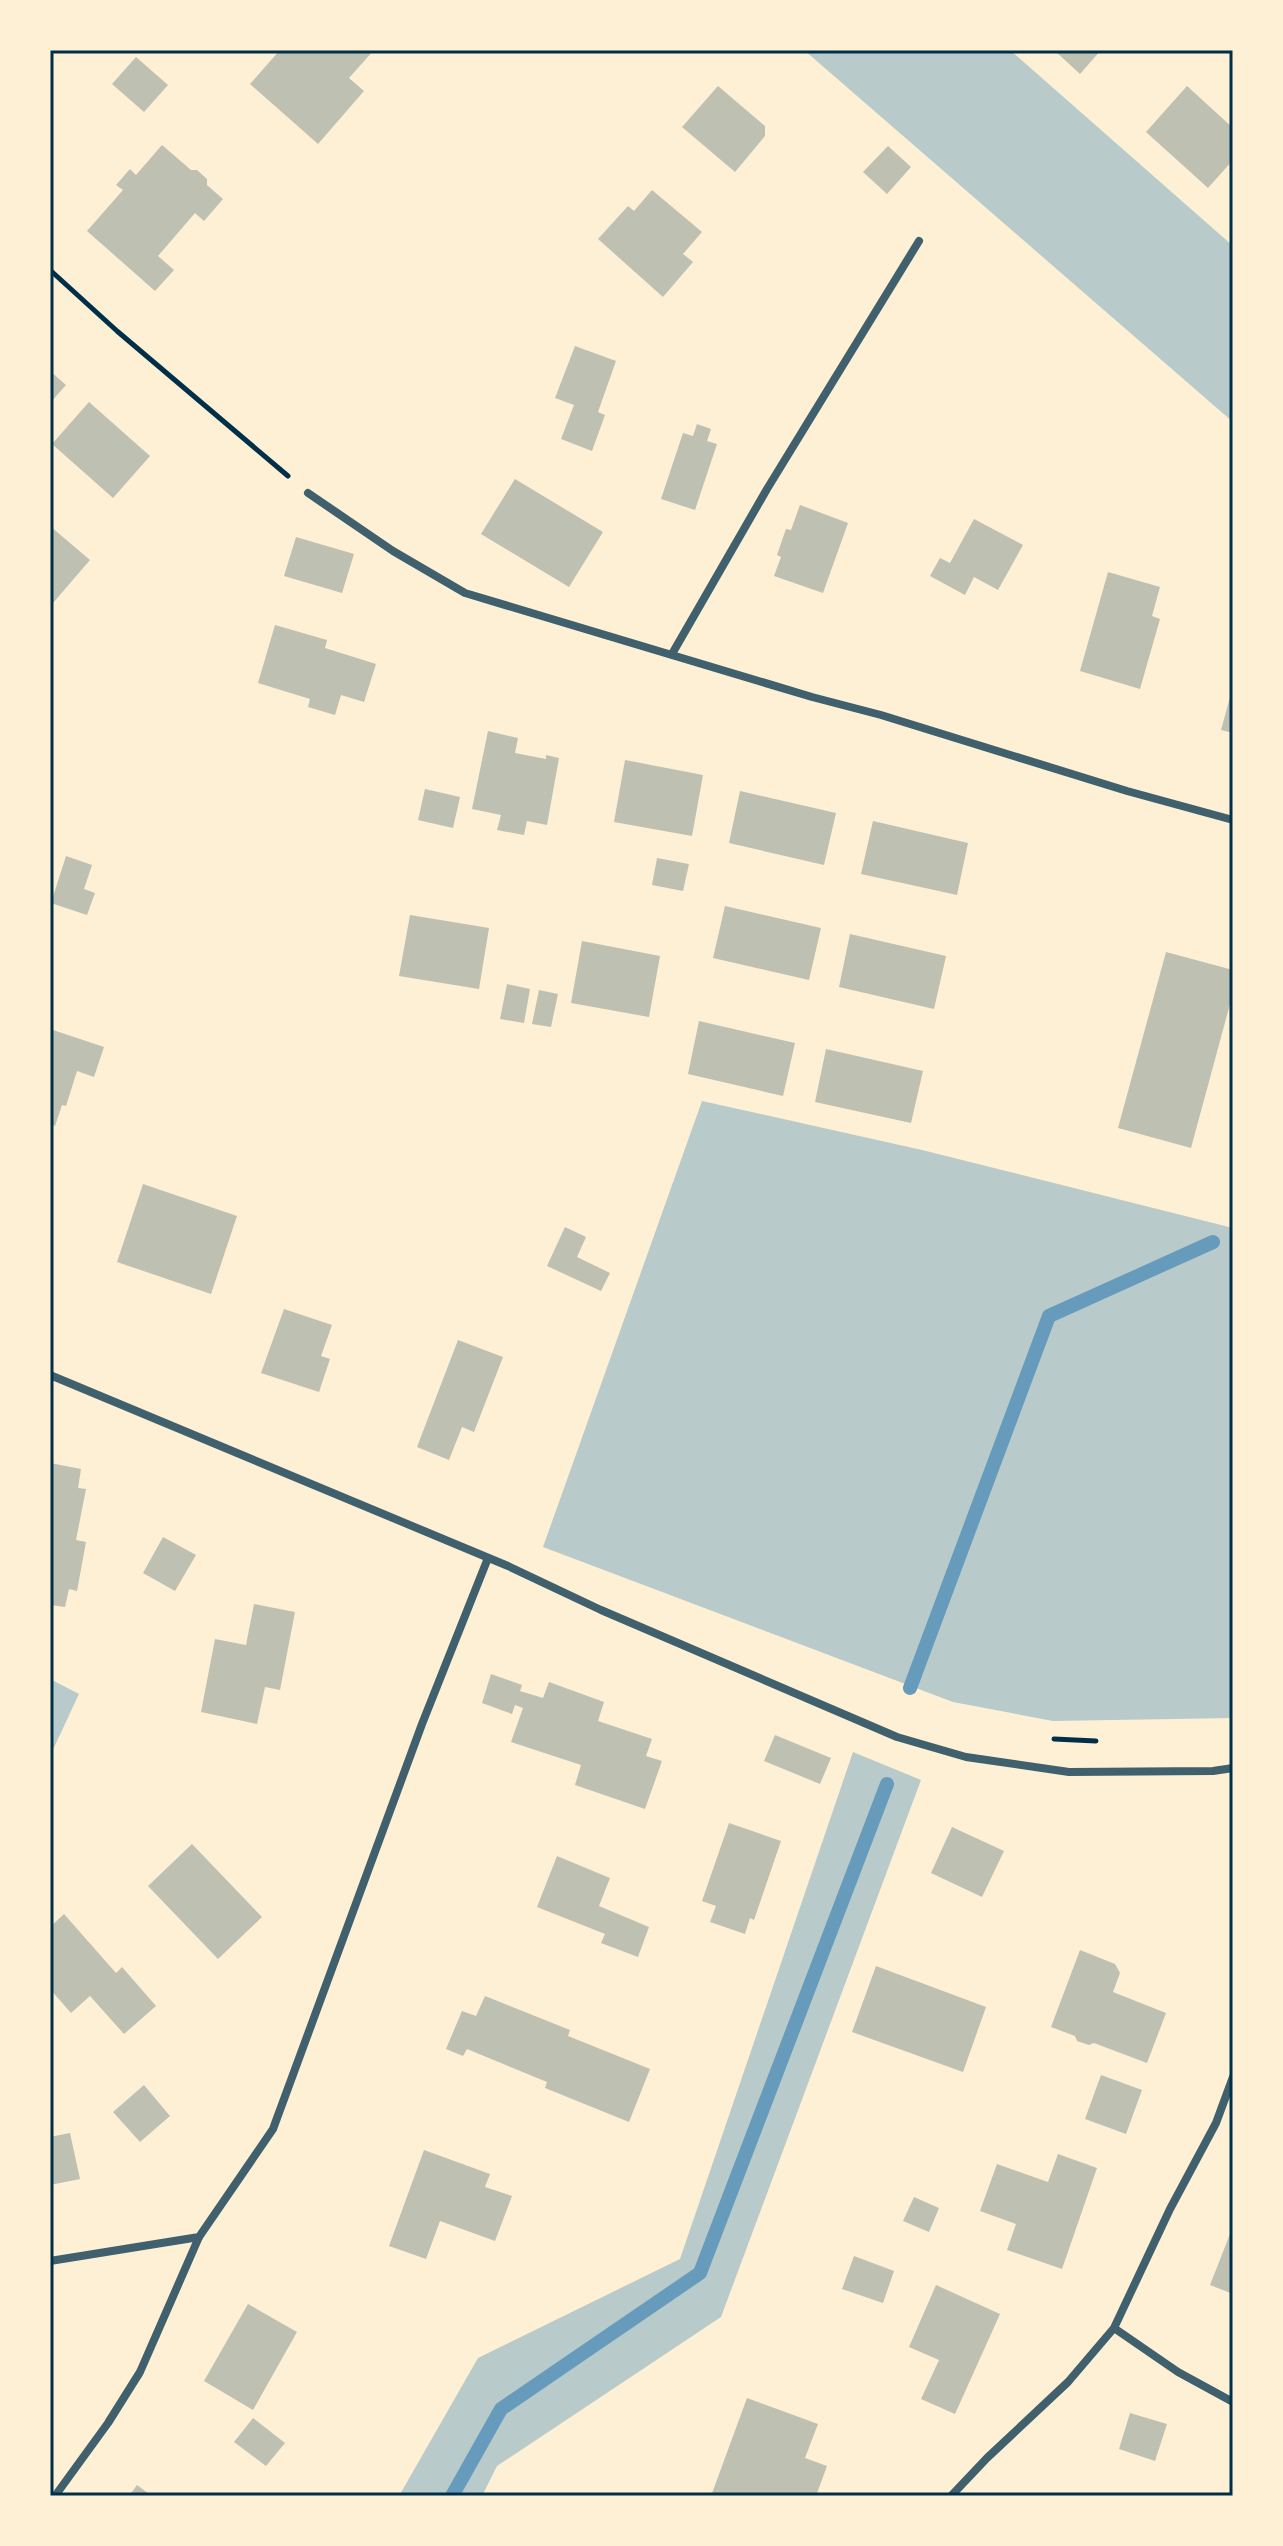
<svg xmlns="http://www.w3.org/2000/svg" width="1283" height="2546" font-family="'Asap Condensed',sans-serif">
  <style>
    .green { fill: #b9caca }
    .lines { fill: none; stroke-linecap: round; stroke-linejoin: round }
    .stream { stroke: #669bbc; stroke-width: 14 }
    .building { fill: #bec0b2 }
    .path { stroke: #003049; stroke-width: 5 }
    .minor { stroke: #3f606c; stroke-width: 8 }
    .neatline { fill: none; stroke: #003049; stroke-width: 3 }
  </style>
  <rect width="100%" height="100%" fill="#fdf0d5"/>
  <path class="green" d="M804,50H1010L1233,246V422Z
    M702,1101L922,1150L1233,1228V1718L1053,1721L953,1702L543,1547Z
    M50,1679L79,1694L50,1756Z
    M853,1752L921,1780L721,2317L497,2466L482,2496H399L478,2358L680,2259Z"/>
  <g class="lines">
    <path class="stream" d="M910,1688L1049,1316L1213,1242
      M452,2496L501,2409L700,2273L887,1784"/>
  </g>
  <path class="building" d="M280,50H374L349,78L364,91L318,144L250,84Z
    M1054,50H1101L1080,74Z
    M136,57L168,85L144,112L112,84Z
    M718,86L765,126V136L735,172L682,127Z
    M1187,86L1233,128V160L1208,188L1146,132Z
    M162,145L191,170H197L207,179V185L223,199L204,221L195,213L158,256L174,270L155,291L87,231L123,190L116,185L130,169L136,175Z
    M888,146L911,167L887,194L863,172Z
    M652,190L702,232L683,254L693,262L663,297L598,239L628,206L634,211Z
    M575,346L616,361L598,412L605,415L592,451L561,439L574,405L555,398Z
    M50,371L66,385L50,403Z
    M89,402L150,456L113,498L52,444Z
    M697,424L711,429L707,441L717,444L695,510L661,499L683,433L693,436Z
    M515,479L603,532L569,587L481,534Z
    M800,505L848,523L823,593L774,576L781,557L777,555L786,529L791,530Z
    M974,519L1023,545L998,590L974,577L965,595L930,576L940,558L950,563Z
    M50,526L90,560L53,603L50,600Z
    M296,537L354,554L342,593L284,576Z
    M1108,572L1160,587L1152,616L1160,619L1140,689L1080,671Z
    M275,625L327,640L325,648L376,664L364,702L341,695L335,715L308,707L310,699L258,683Z
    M1232,690L1233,691V733L1221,730Z
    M488,731L518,738L515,753L546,759V755L559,758L547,825L527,821L524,835L497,830L501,815L472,809Z
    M625,760L703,775L692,836L614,822Z
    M425,789L460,797L453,828L418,820Z
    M740,791L836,813L824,865L729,843Z
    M873,821L968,843L957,895L861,874Z
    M66,856L92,865L84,889L95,893L87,915L51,903Z
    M657,858L689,864L683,891L652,885Z
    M725,906L821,928L809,980L713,958Z
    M410,915L489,928L479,989L399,976Z
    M850,934L946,956L934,1009L839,987Z
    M582,941L660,956L649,1017L571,1003Z
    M1166,952L1233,970V993L1191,1148L1118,1128Z
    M507,984L530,989L524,1023L500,1019Z
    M539,990L558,994L551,1027L532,1024Z
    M699,1021L795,1043L783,1096L688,1074Z
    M50,1029L104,1047L94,1077L77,1071L66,1106L62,1105L55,1126L50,1124Z
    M826,1049L923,1071L911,1123L815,1102Z
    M143,1184L237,1216L211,1294L117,1262Z
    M565,1227L586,1237L577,1257L610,1273L601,1291L547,1266Z
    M284,1309L332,1325L321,1356L330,1359L319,1392L261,1373Z
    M458,1340L503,1357L474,1432L462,1427L449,1460L417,1447Z
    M50,1463L81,1469L78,1488L86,1489L76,1540L86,1542L77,1591L69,1589L65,1607L50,1605Z
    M163,1537L196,1555L175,1591L143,1573Z
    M254,1604L295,1612L280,1690L265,1687L257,1724L201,1712L215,1639L246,1645Z
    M491,1674L522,1685L520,1691L543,1698L549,1682L604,1702L598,1721L652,1739L646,1756L662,1761L645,1809L575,1785L581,1765L511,1742L523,1708L515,1705L512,1714L482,1703Z
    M775,1735L831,1758L820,1784L764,1761Z
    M729,1823L781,1841L754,1920L750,1918L745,1934L710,1922L716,1906L702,1901Z
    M952,1827L1004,1851L982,1897L931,1873Z
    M192,1844L262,1917L218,1959L148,1886Z
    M557,1856L610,1878L599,1906L649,1927L638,1957L601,1943L605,1934L537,1907Z
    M64,1914L116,1973L122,1967L156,2006L124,2034L90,1996L71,2013L50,1989V1927Z
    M1080,1950L1115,1964L1120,1973L1113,1992L1166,2013L1147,2063L1094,2043L1089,2045L1077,2041L1075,2036L1051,2027Z
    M876,1966L986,2007L963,2072L852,2032Z
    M485,1996L570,2030L568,2036L650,2069L629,2122L545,2088L547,2082L467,2049L463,2056L446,2049L462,2011L476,2016Z
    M1101,2075L1142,2090L1126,2134L1085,2119Z
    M144,2085L170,2116L140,2142L113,2112Z
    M70,2133L80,2179L50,2185V2137Z
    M424,2150L490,2174L485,2187L512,2196L495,2241L440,2221L426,2259L389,2246Z
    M1058,2154L1097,2168L1062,2269L1007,2250L1016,2224L980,2211L997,2164L1048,2182Z
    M914,2197L939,2208L929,2232L903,2221Z
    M1230,2234L1233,2235V2294L1210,2285Z
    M854,2256L894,2271L883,2303L842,2289Z
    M936,2285L1000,2314L955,2414L921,2399L939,2360L909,2347Z
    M248,2304L297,2332L253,2410L204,2381Z
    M747,2398L818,2424L805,2458L827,2466L816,2496H711Z
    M1130,2413L1167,2424L1155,2461L1119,2449Z
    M253,2418L285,2443L266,2466L234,2442Z
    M137,2485L152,2496H129Z"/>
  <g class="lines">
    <path class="path" d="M50,270L117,331L288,476
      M1054,1739L1096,1741"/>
    <path class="minor" d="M308,493L393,551L465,593L812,697L881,715L1127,791L1233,820
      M672,654L767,489L919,241
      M50,1375L508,1566L601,1610L897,1737L966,1757L1069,1772L1213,1771L1233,1768
      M50,2261L199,2237
      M1114,2328L1178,2372L1233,2402
      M55,2496L108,2423L140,2372L199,2237L273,2129L422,1724L488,1558
      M951,2496L987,2458L1068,2382L1114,2328L1170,2209L1216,2123L1233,2077"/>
  </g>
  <rect width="1283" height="2546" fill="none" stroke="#fdf0d5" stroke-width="104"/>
  <rect x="52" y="52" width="1179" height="2442" class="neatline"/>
</svg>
